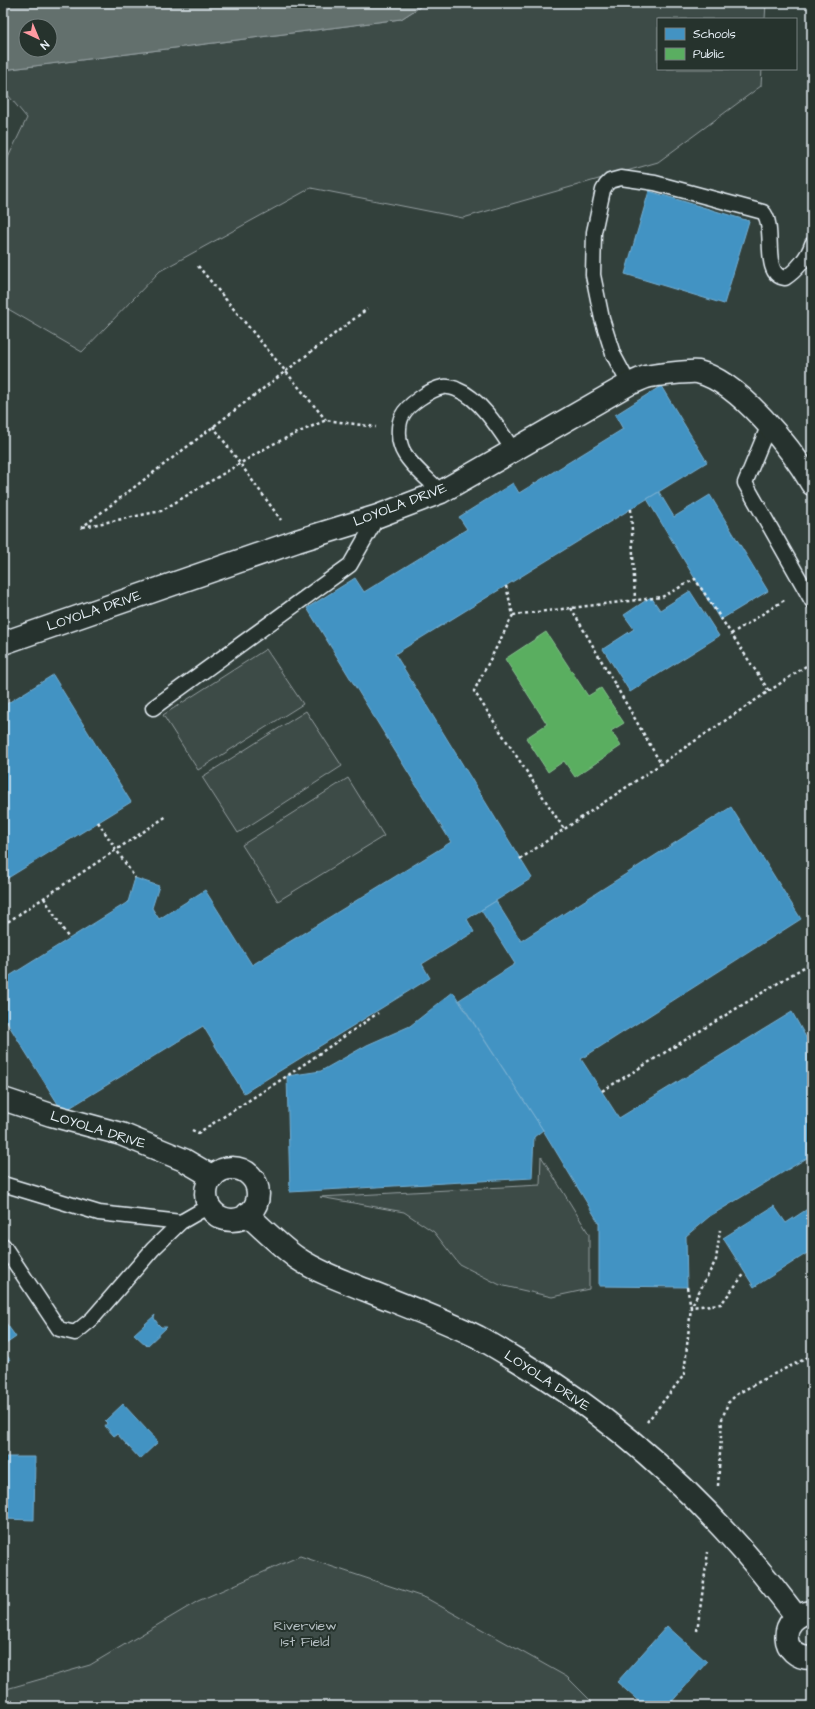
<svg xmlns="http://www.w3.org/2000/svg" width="815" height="1709" font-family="'Architects Daughter',sans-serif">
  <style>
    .built { fill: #333f3a; fill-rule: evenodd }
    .green { fill: #3e4b47; stroke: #939ea0 }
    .water { fill: #636f6d; stroke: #98a3a5; fill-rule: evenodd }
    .schools { fill: #4393c3; stroke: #74afd3 }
    .public { fill: #5aae61; stroke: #85c28e }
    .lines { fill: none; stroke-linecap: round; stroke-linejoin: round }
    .service-casing { stroke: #e8f1f8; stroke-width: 17 }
    .minor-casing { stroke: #e8f1f8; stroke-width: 25 }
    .path { stroke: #e8f1f8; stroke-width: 2.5; stroke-dasharray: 3 3; stroke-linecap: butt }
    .service { stroke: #26332d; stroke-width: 14 }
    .minor { stroke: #26332d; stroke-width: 22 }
    .labels { text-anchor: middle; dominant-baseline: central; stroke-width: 4; stroke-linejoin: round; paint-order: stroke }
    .street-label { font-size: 14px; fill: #e8f1f8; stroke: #26332d }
    .park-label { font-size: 14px; fill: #b5bfc3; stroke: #26332d }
  </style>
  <rect width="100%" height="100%" fill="#26332d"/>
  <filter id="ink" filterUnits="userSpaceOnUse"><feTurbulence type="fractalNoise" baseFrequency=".025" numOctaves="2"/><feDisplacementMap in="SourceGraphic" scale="8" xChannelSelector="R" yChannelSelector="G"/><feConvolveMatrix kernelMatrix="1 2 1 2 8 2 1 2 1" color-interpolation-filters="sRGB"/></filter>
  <g filter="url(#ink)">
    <path class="built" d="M426,3H812V1706H3V70L401,19ZM658,19H796V69H658Z"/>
    <path class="green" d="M426,3H766L765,19H658V69H762L761,86L658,162L463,218L311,188L160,271L82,352L3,306V168L27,118L3,89V70L401,19Z
      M266,649L303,704L198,770L163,715Z
      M306,711L342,766L238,833L202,777Z
      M348,778L384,836L278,901L242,845Z
      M541,1156L589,1234V1289L552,1297L500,1285L459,1264L434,1232L404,1212L320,1197L540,1185Z
      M300,1556L426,1598L567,1677L596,1706H3V1690L90,1665L198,1601Z"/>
    <path class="water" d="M3,3H426L401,19L3,70ZM26,26H50V50H26Z"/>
    <path class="schools" d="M649,191L749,221L724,304L625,274Z
      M661,386L707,462L395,654L532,878L467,919L474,932L422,964L430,978L244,1093L203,1026L63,1112L3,1016V980L128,902L135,878L159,886L152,908L159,919L205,890L252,965L451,842L307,608L355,578L364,592L467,529L459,517L513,483L519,493L623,429L615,415Z
      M659,492L674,517L710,495L768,591L720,620L647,499Z
      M690,591L719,636L630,692L603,649L634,629L624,615L651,597L660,610Z
      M53,675L131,802L3,881V811L7,808L3,801V706Z
      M731,807L801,919L581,1059L619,1118L792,1012L807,1039L812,1035V1155L710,1216L686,1236L687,1287L599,1286V1223L543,1130L459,1000L515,964L481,910L496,901L521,941Z
      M453,992L543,1130L534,1137L532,1178L290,1192L287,1076L321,1071L367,1045L410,1026Z
      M774,1206L786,1223L812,1206V1250L754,1287L723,1238Z
      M155,1315L154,1318L158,1324L161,1327H167L147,1346L134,1334Z
      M3,1319L16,1337L3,1346Z
      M3,1350L10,1360L3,1364Z
      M123,1404L158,1442L140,1459L117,1434L114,1436L105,1426L107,1423L105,1421Z
      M3,1457H35L34,1520L3,1519Z
      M667,1626L707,1662L668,1706H644L617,1682Z"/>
    <path class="public" d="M546,632L588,696L601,688L624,723L611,731L621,746L575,777L564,761L548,772L526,738L547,724L505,659Z"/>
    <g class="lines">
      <g class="service-casing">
        <path id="service" d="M629,384L613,354L602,319L593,275L594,232L603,190L606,185L610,181L621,178L655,183L763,212C777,226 760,275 785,278C796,271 808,257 812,244
          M768,427L745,483L812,601
          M441,492C429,480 405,461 401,446C398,438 398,424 402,416C407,405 431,389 443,387C447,386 455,388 458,390C480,398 501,432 513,450
          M153,708L350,565L378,516
          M3,1184L99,1213L181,1222
          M3,1245L59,1329L75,1333L92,1319L153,1249L181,1222L209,1206"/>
      </g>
      <g class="minor-casing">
        <path id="minor" d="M3,643L297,541L378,516L441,492L629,384C635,382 640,379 646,377C654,375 690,371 698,372C739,382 792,449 812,484
          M3,1099L51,1115L121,1134L184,1160L213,1177
          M206 1194a26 26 0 1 1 52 0a26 26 0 1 1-52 0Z
          M247,1214C263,1229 279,1245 297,1258C318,1272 343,1281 366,1290C403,1305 442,1319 478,1337C491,1344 504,1352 517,1360C626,1425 720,1515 796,1616
          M812,1612C776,1616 780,1659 812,1658"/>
      </g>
      <path class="path" d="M198,266L326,420
        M213,426L281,520
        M631,509L635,600
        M83,527L161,511L271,445L326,420L376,427
        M81,528L367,309
        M506,586L513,615L662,597L695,579L769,691
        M571,608L661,764
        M513,615L474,691L564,829
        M731,634L786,599
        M98,822L135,878
        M520,859L812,662
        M44,898L69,939
        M3,925L167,816
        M602,1091L809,964L812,969
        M192,1130L198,1133L287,1076L378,1013
        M687,1287L691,1307L721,1304L745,1273
        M647,1422L684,1375L691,1307L716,1260L720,1230
        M718,1486L722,1419L728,1403L737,1394L768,1377L811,1356
        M697,1631L708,1552"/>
      <use href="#service" class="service"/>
      <use href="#minor" class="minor"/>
    </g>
  </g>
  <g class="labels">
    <g class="street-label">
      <text transform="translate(400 505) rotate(-21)">LOYOLA DRIVE</text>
      <text transform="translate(94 611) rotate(-19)">LOYOLA DRIVE</text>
      <text transform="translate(98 1130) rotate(17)">LOYOLA DRIVE</text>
      <text transform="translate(547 1381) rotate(33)">LOYOLA DRIVE</text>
    </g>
    <g class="park-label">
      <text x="305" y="1626">Riverview<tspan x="305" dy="16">1st Field</tspan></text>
    </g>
  </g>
  <rect width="815" height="1709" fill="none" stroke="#26332d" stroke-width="16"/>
  <rect x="8" y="8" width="799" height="1693" fill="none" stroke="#e8f1f8" stroke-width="1.5" filter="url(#ink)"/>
  <rect x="657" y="18" width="140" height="52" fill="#26332d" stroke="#747f7e"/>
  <rect x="665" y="28" width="20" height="12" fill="#4393c3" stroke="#747f7e"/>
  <text x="693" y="38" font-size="12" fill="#e8f1f8">Schools</text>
  <rect x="665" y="48" width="20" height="12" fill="#5aae61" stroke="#747f7e"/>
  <text x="693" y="58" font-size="12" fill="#e8f1f8">Public</text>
  <g transform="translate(38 38) rotate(136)"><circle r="19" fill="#26332d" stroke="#747f7e"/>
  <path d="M0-3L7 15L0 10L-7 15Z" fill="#ff9aa2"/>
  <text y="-6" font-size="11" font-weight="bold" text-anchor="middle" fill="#e8f1f8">N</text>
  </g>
</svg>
